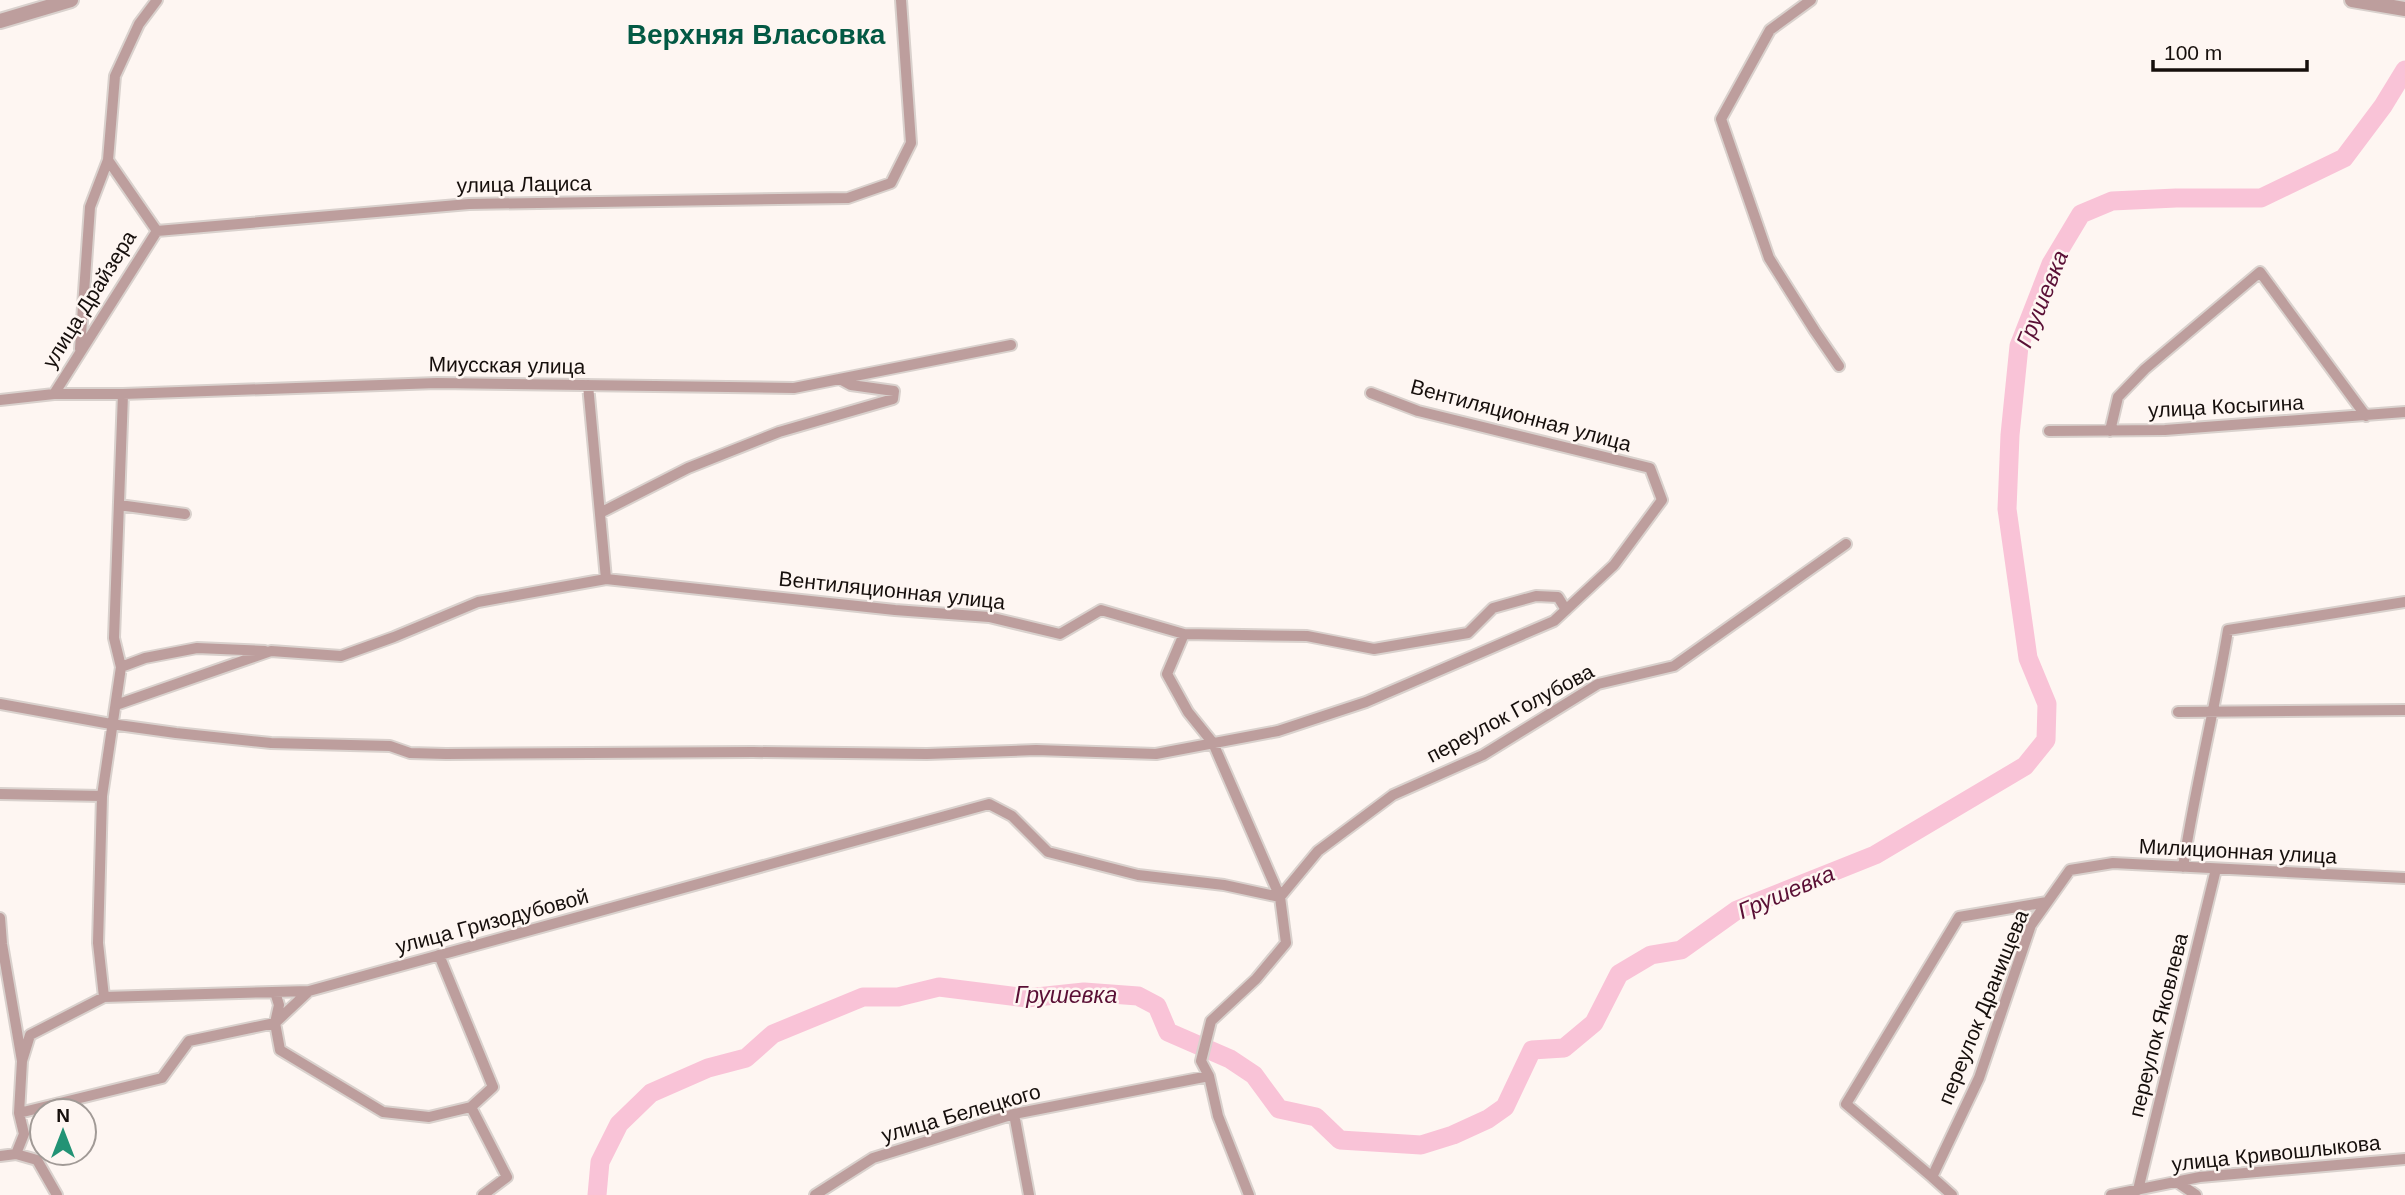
<svg xmlns="http://www.w3.org/2000/svg" width="2405" height="1195" font-family="Helvetica,sans-serif">
  <style>
    .lines { fill: none; stroke-linecap: round; stroke-linejoin: round }
    .river { stroke: #f9c3d7; stroke-width: 19 }
    .minor-casing { stroke: #d9d1cd; stroke-width: 14 }
    .tertiary-casing { stroke: #d9d1cd; stroke-width: 18 }
    .minor { stroke: #bd9e9d; stroke-width: 10 }
    .tertiary { stroke: #bd9e9d; stroke-width: 14 }
    .labels { text-anchor: middle; dominant-baseline: central; stroke-width: 5; stroke-linejoin: round; paint-order: stroke }
    .street-label { font-size: 21px; fill: #160f0c; stroke: #fef6f2 }
    .water-label { font-size: 23px; font-style: italic; fill: #5a0f35; stroke: #fef6f2 }
    .district-label { font-size: 28px; font-weight: bold; fill: #035944; stroke: #fef6f2 }
  </style>
  <rect width="100%" height="100%" fill="#fef6f2"/>
  <g class="lines">
    <path class="river" d="M597,1195L600,1162L619,1124L651,1093L708,1068L746,1058L773,1034L863,997H898L939,987L1027,998L1084,992L1138,996L1157,1006L1168,1032L1230,1059L1254,1075L1279,1109L1316,1117L1340,1140L1421,1145L1453,1135L1488,1119L1505,1107L1532,1050L1564,1048L1594,1023L1619,974L1651,955L1681,950L1737,910L1875,855L2025,766L2046,740L2047,704L2028,658L2007,509L2010,435L2019,346L2051,264L2081,214L2112,201L2176,198H2261L2344,158L2383,106L2405,70"/>
    <g class="minor-casing">
      <path id="minor" d="M1811,0L1770,30L1721,119L1769,258L1815,331L1839,366
        M157,231L469,204L848,198L891,183L911,143L901,0
        M80,349L90,207L108,160
        M588,385L606,579
        M54,394L157,231L108,160L115,76L139,24L157,0
        M0,400L54,394H123L437,383L794,388L1011,345
        M2049,431L2165,430L2405,412
        M2110,431L2118,397L2145,369L2260,272L2366,416
        M119,505L185,514
        M600,513L688,468L779,432L893,399L894,391L851,385L840,379
        M1184,634L1167,674L1188,712L1213,743L1280,897L1318,851L1393,795L1483,755L1598,684L1674,666L1846,544
        M121,667L145,658L197,648L265,651
        M0,704L111,724L176,733L271,743L390,746L410,753L446,754L753,752L927,754L1036,750L1156,754L1278,731L1366,702L1554,621L1614,565L1662,500L1650,468L1418,411L1371,393
        M116,705L271,651L341,656L394,637L478,602L606,579L895,610L989,617L1060,634L1101,610L1184,634L1307,636L1374,649L1468,633L1493,608L1536,596L1558,597L1566,610
        M2178,712L2405,710
        M0,794L102,796
        M2183,867C2195,787 2215,709 2228,630L2405,602
        M0,918L2,944L22,1061L19,1113L24,1134L16,1154
        M275,992L279,1005L275,1023L280,1050L383,1112L429,1117L471,1107L493,1087L439,955
        M104,997L98,943L102,796L121,667L114,638L123,394
        M22,1061L30,1035L104,997L309,991L989,804L1012,816L1048,852L1138,875L1224,885L1280,897L1286,943L1256,979L1211,1021L1201,1061L1209,1076L1218,1116L1249,1195
        M471,1107L507,1177L483,1195
        M19,1113L162,1078L189,1041L275,1023L309,991
        M1014,1114L1029,1195
        M0,1156L16,1154L37,1160L57,1195
        M1932,1177L1846,1104L1959,917L2047,902
        M2177,1182L2196,1195
        M2138,1190L2216,869
        M815,1195L873,1158L1014,1114L1209,1076
        M1952,1195L1932,1177L1979,1078L2031,925L2070,870L2113,863L2405,878
        M2111,1195L2200,1177L2405,1159"/>
    </g>
    <g class="tertiary-casing">
      <path id="tertiary" d="M2352,0L2405,9
        M0,21L71,0"/>
    </g>
    <use href="#minor" class="minor"/>
    <use href="#tertiary" class="tertiary"/>
  </g>
  <g class="labels">
    <g class="street-label">
      <text transform="translate(524 184) rotate(-1)">улица Лациса</text>
      <text transform="translate(89 299) rotate(-58)">улица Драйзера</text>
      <text transform="translate(507 365) rotate(1)">Миусская улица</text>
      <text transform="translate(2226 406) rotate(-3)">улица Косыгина</text>
      <text transform="translate(1521 415) rotate(15)">Вентиляционная улица</text>
      <text transform="translate(892 590) rotate(6)">Вентиляционная улица</text>
      <text transform="translate(1510 713) rotate(-28)">переулок Голубова</text>
      <text transform="translate(2238 851) rotate(3)">Милиционная улица</text>
      <text transform="translate(492 921) rotate(-15)">улица Гризодубовой</text>
      <text transform="translate(1983 1007) rotate(-68)">переулок Дранищева</text>
      <text transform="translate(2158 1025) rotate(-76)">переулок Яковлева</text>
      <text transform="translate(961 1113) rotate(-16)">улица Белецкого</text>
      <text transform="translate(2276 1153) rotate(-6)">улица Кривошлыкова</text>
    </g>
    <g class="water-label">
      <text transform="translate(2042 299) rotate(-68)">Грушевка</text>
      <text transform="translate(1786 892) rotate(-23)">Грушевка</text>
      <text x="1066" y="995">Грушевка</text>
    </g>
    <g class="district-label">
      <text x="756" y="34">Верхняя Власовка</text>
    </g>
  </g>
  <g transform="translate(63 1132)"><circle r="33" fill="#fef6f2" stroke="#a19a96" stroke-width="2"/>
  <path d="M0-5L12 26L0 18L-12 26Z" fill="#229375"/>
  <text y="-10" font-size="19" font-weight="bold" text-anchor="middle" fill="#160f0c">N</text>
  </g>
  <path d="M2153 60v10h154v-10" fill="none" stroke="#160f0c" stroke-width="3.5"/>
  <text x="2164" y="60" font-size="21" fill="#160f0c" stroke="#fef6f2" stroke-width="5" paint-order="stroke">100 m</text>
</svg>
